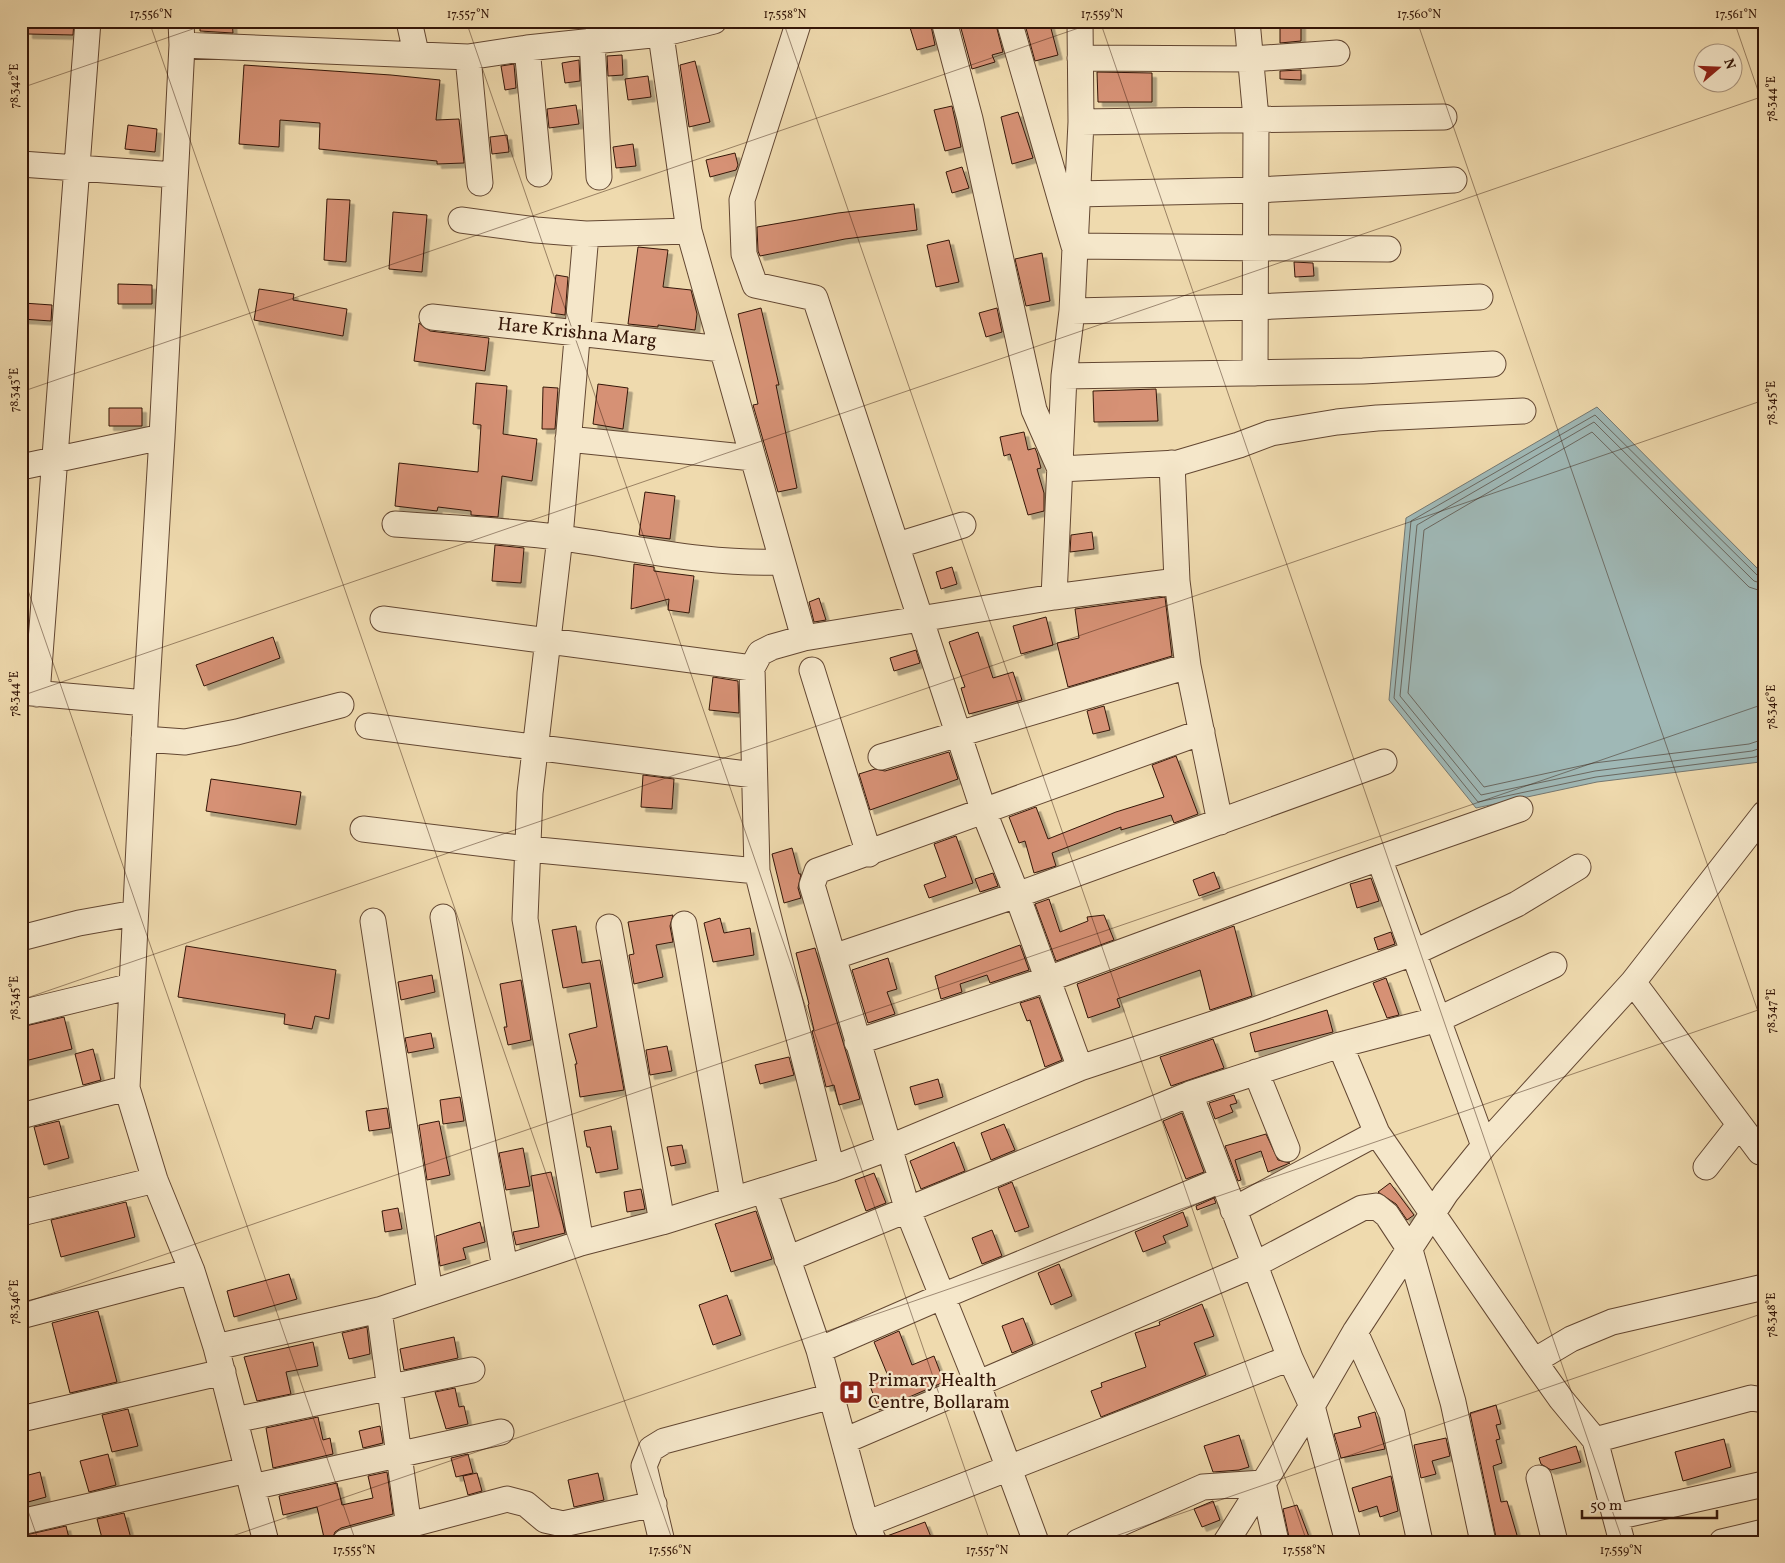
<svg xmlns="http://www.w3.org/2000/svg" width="1785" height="1563" font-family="Vollkorn,serif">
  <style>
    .water { fill: #9fb8b6; stroke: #747770 }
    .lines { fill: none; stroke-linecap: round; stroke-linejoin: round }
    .shore { stroke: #6a675f; stroke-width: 1 }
    .building { fill: #d69174; stroke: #341608; filter: url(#shadow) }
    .minor-casing { stroke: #634732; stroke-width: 27 }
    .minor { stroke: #f5e7ca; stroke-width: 25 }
    .ticks { fill: none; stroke: #341608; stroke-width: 1; stroke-opacity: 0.45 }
    .labels { text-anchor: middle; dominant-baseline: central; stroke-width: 4.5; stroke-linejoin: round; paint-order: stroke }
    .street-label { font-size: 19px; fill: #341608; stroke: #f5e7ca }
    .poi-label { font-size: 19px; fill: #341608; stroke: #f5e7ca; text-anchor: start }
    .neatline { fill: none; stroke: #341608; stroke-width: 2 }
    .ticks-label { font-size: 12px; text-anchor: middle; fill: #341608 }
  </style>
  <defs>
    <filter id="shadow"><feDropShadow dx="4.5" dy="4.5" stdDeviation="0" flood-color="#0004"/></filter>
  </defs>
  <rect width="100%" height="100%" fill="#efdaae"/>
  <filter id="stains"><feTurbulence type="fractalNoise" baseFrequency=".004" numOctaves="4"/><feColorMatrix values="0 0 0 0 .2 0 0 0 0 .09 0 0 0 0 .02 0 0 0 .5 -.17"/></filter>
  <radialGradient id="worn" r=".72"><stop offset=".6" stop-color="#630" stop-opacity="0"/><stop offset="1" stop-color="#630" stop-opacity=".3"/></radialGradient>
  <path class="water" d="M1597,407L1764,575V755L1760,762L1597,782L1476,808L1389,700L1406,518Z"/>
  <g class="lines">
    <path class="shore" d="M1764,578L1758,576L1595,415L1411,521L1394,698L1478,802L1596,777L1755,757L1764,753
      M1764,584L1754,581L1594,422L1417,525L1400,696L1481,795L1595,771L1752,751L1764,747
      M1764,592L1749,587L1592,432L1424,530L1408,693L1484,787L1594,763L1749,744L1764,739"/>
  </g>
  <path class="building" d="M28,21H74L73,35L28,34Z
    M200,21H232L233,33L200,31Z
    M908,21H930L935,45L917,50Z
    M959,21H995L1003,52L992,55L995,62L972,69Z
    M1024,21H1049L1058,55L1035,61Z
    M1280,21H1301V41L1280,43Z
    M622,55L623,75L608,76L607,56Z
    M579,60L580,81L565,83L562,63Z
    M695,61L710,122L689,127L680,65Z
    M514,64L516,88L505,90L501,66Z
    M244,65L391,75L440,80L436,120L459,119L464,163L437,164V161L319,149L320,123L280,120L279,147L239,144Z
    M1301,70V80L1280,79V71Z
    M1097,72L1152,73V102H1098Z
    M648,76L651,97L628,100L625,79Z
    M576,105L579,124L549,128L547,109Z
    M952,106L961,147L945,151L934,110Z
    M1018,112L1033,158L1012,164L1001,117Z
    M128,125L157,129L155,152L125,149Z
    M507,135L509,152L492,154L490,137Z
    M633,144L636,166L616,168L613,147Z
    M735,153L738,165L736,170L710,177L706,160Z
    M962,167L969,188L952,193L946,172Z
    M327,199L350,200L346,262L324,260Z
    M914,204L917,230L845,239L760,256L758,251L757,227L838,213Z
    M393,212L427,215L422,272L389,269Z
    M949,240L959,282L936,287L927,245Z
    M638,247L668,250L663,287L691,290L697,314L695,330L658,325V327L628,324Z
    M1042,253L1050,301L1026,306L1015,259Z
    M1294,262L1313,263L1314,276L1295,277Z
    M556,275L568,277L565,315L551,313Z
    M118,284L152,285V304H118Z
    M259,289L294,294L293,300L347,309L343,336L254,320Z
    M23,303L52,305L51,321L22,319Z
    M761,308L779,385H776L797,488L778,492L753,405L758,404L738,314Z
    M997,308L1002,332L986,337L979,313Z
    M419,323L430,331L489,338L485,371L414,361Z
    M476,383L507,386L503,434L537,439L532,481L502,476L498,517L471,515V511L438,507L437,511L395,506L399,463L478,472L481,425L473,424Z
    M598,384L628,388L623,429L593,424Z
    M543,387L558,388L555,429H542Z
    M1156,389L1158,421L1094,422L1093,391Z
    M109,408H142V426H109Z
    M1024,432L1028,450L1035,448L1037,453L1041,468L1037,469L1044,493V511L1028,515L1010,454L1004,456L1000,437Z
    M645,492L675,496L670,539L639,535Z
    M1092,532L1094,549L1070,552L1071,535Z
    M495,545L524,548L521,583L492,581Z
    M634,564L654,567V571L694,576L689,613L668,610L669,599L631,609Z
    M952,567L957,584L941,589L936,572Z
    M1165,597L1172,656L1068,687L1057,643L1079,638L1075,609Z
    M819,598L826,620L814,622L809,602Z
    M1046,617L1053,645L1021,654L1013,626Z
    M978,632L993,678L1013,672L1022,700L969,714L961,688L965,687L949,642Z
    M273,637L280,658L204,686L196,665Z
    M916,650L920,663L894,671L890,658Z
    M713,677L738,681L739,713L709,710Z
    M1104,706L1110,730L1093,734L1087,711Z
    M949,752L958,779L870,810L859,774L875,769L885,771Z
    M1176,756L1198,814L1174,823L1171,815L1121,830V827L1052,853L1056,866L1034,873L1025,841L1019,843L1009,817L1036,807L1048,839L1116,812L1164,797L1152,765Z
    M643,775L674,779L672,809L641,807Z
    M211,779L301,792L296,825L206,811Z
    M956,836L973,883L929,898L924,885L946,877L934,844Z
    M792,848L799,874H801L798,888L801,898L784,903L772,854Z
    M1214,872L1220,888L1199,896L1193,880Z
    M993,873L998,886L980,892L975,879Z
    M1371,878L1379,901L1357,908L1350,884Z
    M1049,899L1060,932L1088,921L1087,917L1104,915L1114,940L1056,961L1035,904Z
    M673,915L670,926L673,942L656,945L663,977L634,984L629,955L634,954L628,922Z
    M720,918L724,933L750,928L754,955L713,962L704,923Z
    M576,926L582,963L600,960L624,1090L580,1097L575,1064H577L569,1034L597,1027L590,983L563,988L552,930Z
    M1234,926L1252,996L1210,1010L1200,970L1117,999L1120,1007L1088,1018L1077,984Z
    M1391,932L1395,944L1378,950L1374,938Z
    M1020,945L1029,970L990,983L987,975L960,984L962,992L941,999L935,976Z
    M186,946L336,970L329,1019L315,1016L312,1029L284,1024L285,1014L178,997Z
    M815,948L860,1099L839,1105L834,1085L826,1087L812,1031L814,1030L808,1005L809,1004L796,953Z
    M888,958L897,989L887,992L895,1014L868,1023L852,970Z
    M432,975L435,992L401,1000L398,982Z
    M1386,978L1399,1015L1387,1018L1373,983Z
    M521,980L531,1040L508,1045L504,1027H507L500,984Z
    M1039,997L1062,1060L1045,1067L1030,1020L1027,1021L1020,1003Z
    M1327,1010L1333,1032L1255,1052L1250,1033Z
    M64,1017L72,1049L21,1062V1027Z
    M431,1033L434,1048L408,1053L405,1038Z
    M1213,1039L1224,1068L1171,1086L1160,1057Z
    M667,1046L672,1071L650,1075L646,1050Z
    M93,1049L101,1080L83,1085L75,1054Z
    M789,1057L794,1075L760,1084L755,1065Z
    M938,1079L943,1097L915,1105L910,1087Z
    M1234,1095L1237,1103L1230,1105L1233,1112L1215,1119L1209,1103Z
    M460,1097L464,1121L443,1124L440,1100Z
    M387,1108L390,1128L369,1131L366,1111Z
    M1182,1113L1204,1172L1186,1179L1163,1121Z
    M59,1121L69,1158L44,1165L34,1127Z
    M439,1121L450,1175L427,1180L419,1125Z
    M1004,1124L1015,1150L991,1160L981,1133Z
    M611,1126L618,1169L596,1173L590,1147H587L584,1131Z
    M1266,1134L1278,1160L1290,1163L1268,1172L1261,1151L1235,1160L1241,1180L1238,1181L1225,1146Z
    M954,1142L965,1171L921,1189L910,1161Z
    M682,1145L686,1163L671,1166L667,1147Z
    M523,1148L530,1186L506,1190L499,1153Z
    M551,1172L565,1233L516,1245L513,1232L539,1227L531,1176Z
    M874,1173L886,1203L866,1211L855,1180Z
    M1012,1182L1029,1227L1015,1232L998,1188Z
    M1390,1183L1414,1215L1407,1220L1396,1204L1378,1192Z
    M641,1189L645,1209L627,1212L624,1192Z
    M1214,1198L1216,1203L1197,1210L1196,1206Z
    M126,1202L135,1237L61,1257L51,1220Z
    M398,1208L402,1229L385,1232L382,1211Z
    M756,1211L772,1259L731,1272L715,1224Z
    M1183,1212L1188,1226L1163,1236L1166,1243L1143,1252L1135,1232Z
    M480,1222L485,1242L463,1248L466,1259L440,1266L436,1236Z
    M992,1230L1002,1256L982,1264L972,1238Z
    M1059,1264L1072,1296L1051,1305L1038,1273Z
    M289,1274L297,1299L234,1317L227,1291Z
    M727,1295L741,1335L713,1345L699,1305Z
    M1202,1304L1214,1336L1194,1343L1206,1375L1101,1417L1091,1391L1102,1387L1101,1383L1146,1367L1135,1333L1160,1325L1159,1322Z
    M98,1311L117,1382L70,1393L52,1323Z
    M1023,1318L1033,1344L1012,1353L1002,1326Z
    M367,1327L370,1354L349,1359L342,1333Z
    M899,1331L912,1365L934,1356L944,1382L879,1410L869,1383L888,1376L874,1342Z
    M454,1337L458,1358L404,1370L400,1349Z
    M313,1342L318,1366L286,1372L291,1394L257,1401L244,1357Z
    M455,1388L459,1407L464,1406L468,1424L446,1429L435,1392Z
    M1496,1405L1501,1424L1496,1425L1500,1439L1496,1440L1502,1463L1493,1466L1501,1502L1507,1501L1519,1542H1497L1470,1413Z
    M128,1409L138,1446L112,1452L102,1415Z
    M1375,1412L1385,1449L1341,1458L1334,1434L1361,1427L1358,1417Z
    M318,1417L323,1440L330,1438L333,1454L273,1468L266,1428Z
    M380,1426L383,1443L363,1448L359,1431Z
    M1239,1435L1249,1467L1239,1470L1213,1472L1204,1446Z
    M1446,1438L1450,1456L1432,1461L1436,1474L1421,1478L1414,1445Z
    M1724,1439L1731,1467L1683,1481L1675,1452Z
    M1576,1446L1581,1462L1551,1470L1541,1464L1539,1458Z
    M108,1454L116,1485L89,1492L80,1461Z
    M468,1454L473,1473L456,1477L451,1458Z
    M40,1472L46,1497L21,1504V1477Z
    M387,1472L393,1514L341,1528L335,1532L331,1542H325L317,1507L283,1515L279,1496L337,1483L342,1505L373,1498L368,1476Z
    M477,1473L482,1491L468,1495L463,1476Z
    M598,1473L604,1500L574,1507L568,1480Z
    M1391,1476L1398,1511L1380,1517L1377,1506L1359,1512L1352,1488Z
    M1213,1501L1220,1520L1202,1527L1194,1509Z
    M1297,1505L1311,1542H1290L1283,1509Z
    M124,1513L132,1542H103L97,1519Z
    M925,1522L933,1542H888L887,1536Z
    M66,1526L70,1542H21V1536Z"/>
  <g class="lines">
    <g class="minor-casing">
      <path id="minor" d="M181,21L182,45L162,437L146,703L127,1088L155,1180L192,1271L216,1347L266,1542
        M409,21L416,53
        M659,21L689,231L804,638
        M799,21L742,200L744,254L755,285L815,298L984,812L1017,895L1080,1068
        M944,21L970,119L1034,410L1060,469L1178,463L1239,445L1271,433L1337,422L1377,418L1523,411
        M1009,21L1074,246L1388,249
        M1247,21L1256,118L1255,373
        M592,40L599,177
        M182,45L468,57L527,48L661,34L714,21
        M527,48L539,174
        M468,57L480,183
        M1080,58L1252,59L1337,53
        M1081,122L1444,117
        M21,164L175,175
        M1076,194L1256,190L1454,180
        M461,220L536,230L586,234L689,231
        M1072,311L1255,307L1480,297
        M432,317L722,349
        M1064,376L1363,371L1493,364
        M568,439L753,458
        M21,467L162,437
        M395,524C451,528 507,530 562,538C635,548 709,565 782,562
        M898,545L963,525
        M1177,581L1188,666L1220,822
        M1054,597L1064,376L1072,311L1081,122L1080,21
        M383,619L752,668
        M812,670L869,854
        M21,692L146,703
        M37,694L88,21
        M368,726L754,775
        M144,739L185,742L237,732L341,705
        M881,757L1188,666
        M363,829L528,849L757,871
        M1379,858L1484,1146
        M443,917L505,1268
        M373,921L430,1293
        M684,924L733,1200
        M609,927L662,1222
        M21,938L79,923L135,913
        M833,957L1017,895L1384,762
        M1633,982L1760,1152
        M21,1013L132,986
        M857,1042L1048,979L1342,871L1520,809
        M1340,1045L1377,1133L1534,1361L1561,1399L1595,1440L1751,1398L1764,1400
        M1256,1072L1287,1149
        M1190,1094L1290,1358L1312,1406L1348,1542
        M21,1116L127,1088
        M1706,1167L1739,1125
        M832,1169L757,871L752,668L760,653L772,647L804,638L1054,597L1177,581L1172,463
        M764,1190L819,1350
        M1233,1210L1377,1133
        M21,1213L155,1180
        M581,1243L525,919L530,793L560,537L586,234
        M787,1259L1190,1094L1340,1045L1439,1019L1554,965
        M379,1310L411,1542
        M21,1316L192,1271
        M1355,1332L1392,1414L1420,1542
        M216,1347L379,1310L581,1243L662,1222L832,1169L888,1148L1080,1068L1252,1011L1413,953L1517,904L1578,867
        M1534,1361L1571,1339L1612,1322L1764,1287
        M21,1419L223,1372
        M235,1420L472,1370
        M1595,1440L1622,1542
        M844,1441L1254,1265L1362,1208L1376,1206L1387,1215L1410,1250L1453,1402L1483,1542
        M1539,1478L1555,1542
        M252,1487L501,1432
        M1616,1517L1764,1484
        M21,1522L247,1470
        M866,1524L1290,1358
        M345,1542L507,1499L526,1504L545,1520L563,1524L654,1504
        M662,1542L644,1466L651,1449L664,1441L832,1396
        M874,1542L866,1524L819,1350L943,1296L1221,1180
        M1036,1542L978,1385L908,1211L812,885L817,871L1202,732
        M1078,1542L1203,1487L1263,1483L1276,1542
        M1226,1542L1312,1406L1355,1332L1446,1193L1484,1146L1633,982L1764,814
        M1722,1542L1764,1532"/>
    </g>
    <use href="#minor" class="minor"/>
  </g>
  <path class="ticks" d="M149,21L673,1542M466,21L990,1542M783,21L1307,1542M1100,21L1623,1542M1417,21L1764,1029M1734,21L1764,108M21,88L216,21M21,392L1099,21M21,570L356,1542M21,696L1764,96M21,1000L1764,400M21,1304L1764,704M21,1491L39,1542M215,1542L1764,1008M1098,1542L1764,1313"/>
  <defs>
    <g id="hospital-square" transform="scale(1.25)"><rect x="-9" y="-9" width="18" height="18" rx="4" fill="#8f2418" stroke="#f5e7ca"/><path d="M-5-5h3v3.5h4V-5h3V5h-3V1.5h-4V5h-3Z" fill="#fff"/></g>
  </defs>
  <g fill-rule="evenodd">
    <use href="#hospital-square" x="851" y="1392"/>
  </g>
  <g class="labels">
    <g class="street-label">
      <text transform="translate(577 333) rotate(6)">Hare Krishna Marg</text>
    </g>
    <g class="poi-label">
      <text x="868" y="1381">Primary Health<tspan x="868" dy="22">Centre, Bollaram</tspan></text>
    </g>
  </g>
  <rect width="1785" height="1563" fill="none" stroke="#efdaae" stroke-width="55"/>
  <g transform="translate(1718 68) rotate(71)"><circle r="24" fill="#f5e7ca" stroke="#a8937c"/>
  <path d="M0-4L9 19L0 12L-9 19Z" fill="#8f2418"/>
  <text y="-8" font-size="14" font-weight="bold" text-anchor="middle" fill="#341608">N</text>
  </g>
  <path d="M1582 1510v8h135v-8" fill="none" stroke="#341608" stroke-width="2.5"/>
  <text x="1590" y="1510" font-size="15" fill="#341608" stroke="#f5e7ca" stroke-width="4" paint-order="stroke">50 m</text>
  <rect x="28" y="28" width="1730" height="1508" class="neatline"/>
  <g class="ticks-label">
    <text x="151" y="18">17.556°N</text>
    <text x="468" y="18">17.557°N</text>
    <text x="785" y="18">17.558°N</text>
    <text x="1102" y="18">17.559°N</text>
    <text x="1419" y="18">17.560°N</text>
    <text x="1736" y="18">17.561°N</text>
    <text transform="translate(14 86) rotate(-90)" y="4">78.342°E</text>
    <text transform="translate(1771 99) rotate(-90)" y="4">78.344°E</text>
    <text transform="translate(14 390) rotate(-90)" y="4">78.343°E</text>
    <text transform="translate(1771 403) rotate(-90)" y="4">78.345°E</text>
    <text transform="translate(14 694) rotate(-90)" y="4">78.344°E</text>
    <text transform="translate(1771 707) rotate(-90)" y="4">78.346°E</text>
    <text transform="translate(14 998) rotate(-90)" y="4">78.345°E</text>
    <text transform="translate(1771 1011) rotate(-90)" y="4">78.347°E</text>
    <text transform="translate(14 1302) rotate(-90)" y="4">78.346°E</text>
    <text transform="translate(1771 1315) rotate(-90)" y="4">78.348°E</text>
    <text x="354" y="1554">17.555°N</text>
    <text x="670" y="1554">17.556°N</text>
    <text x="987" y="1554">17.557°N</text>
    <text x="1304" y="1554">17.558°N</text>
    <text x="1621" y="1554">17.559°N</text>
  </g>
  <rect width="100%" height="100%" filter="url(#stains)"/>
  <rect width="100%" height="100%" fill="url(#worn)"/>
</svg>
